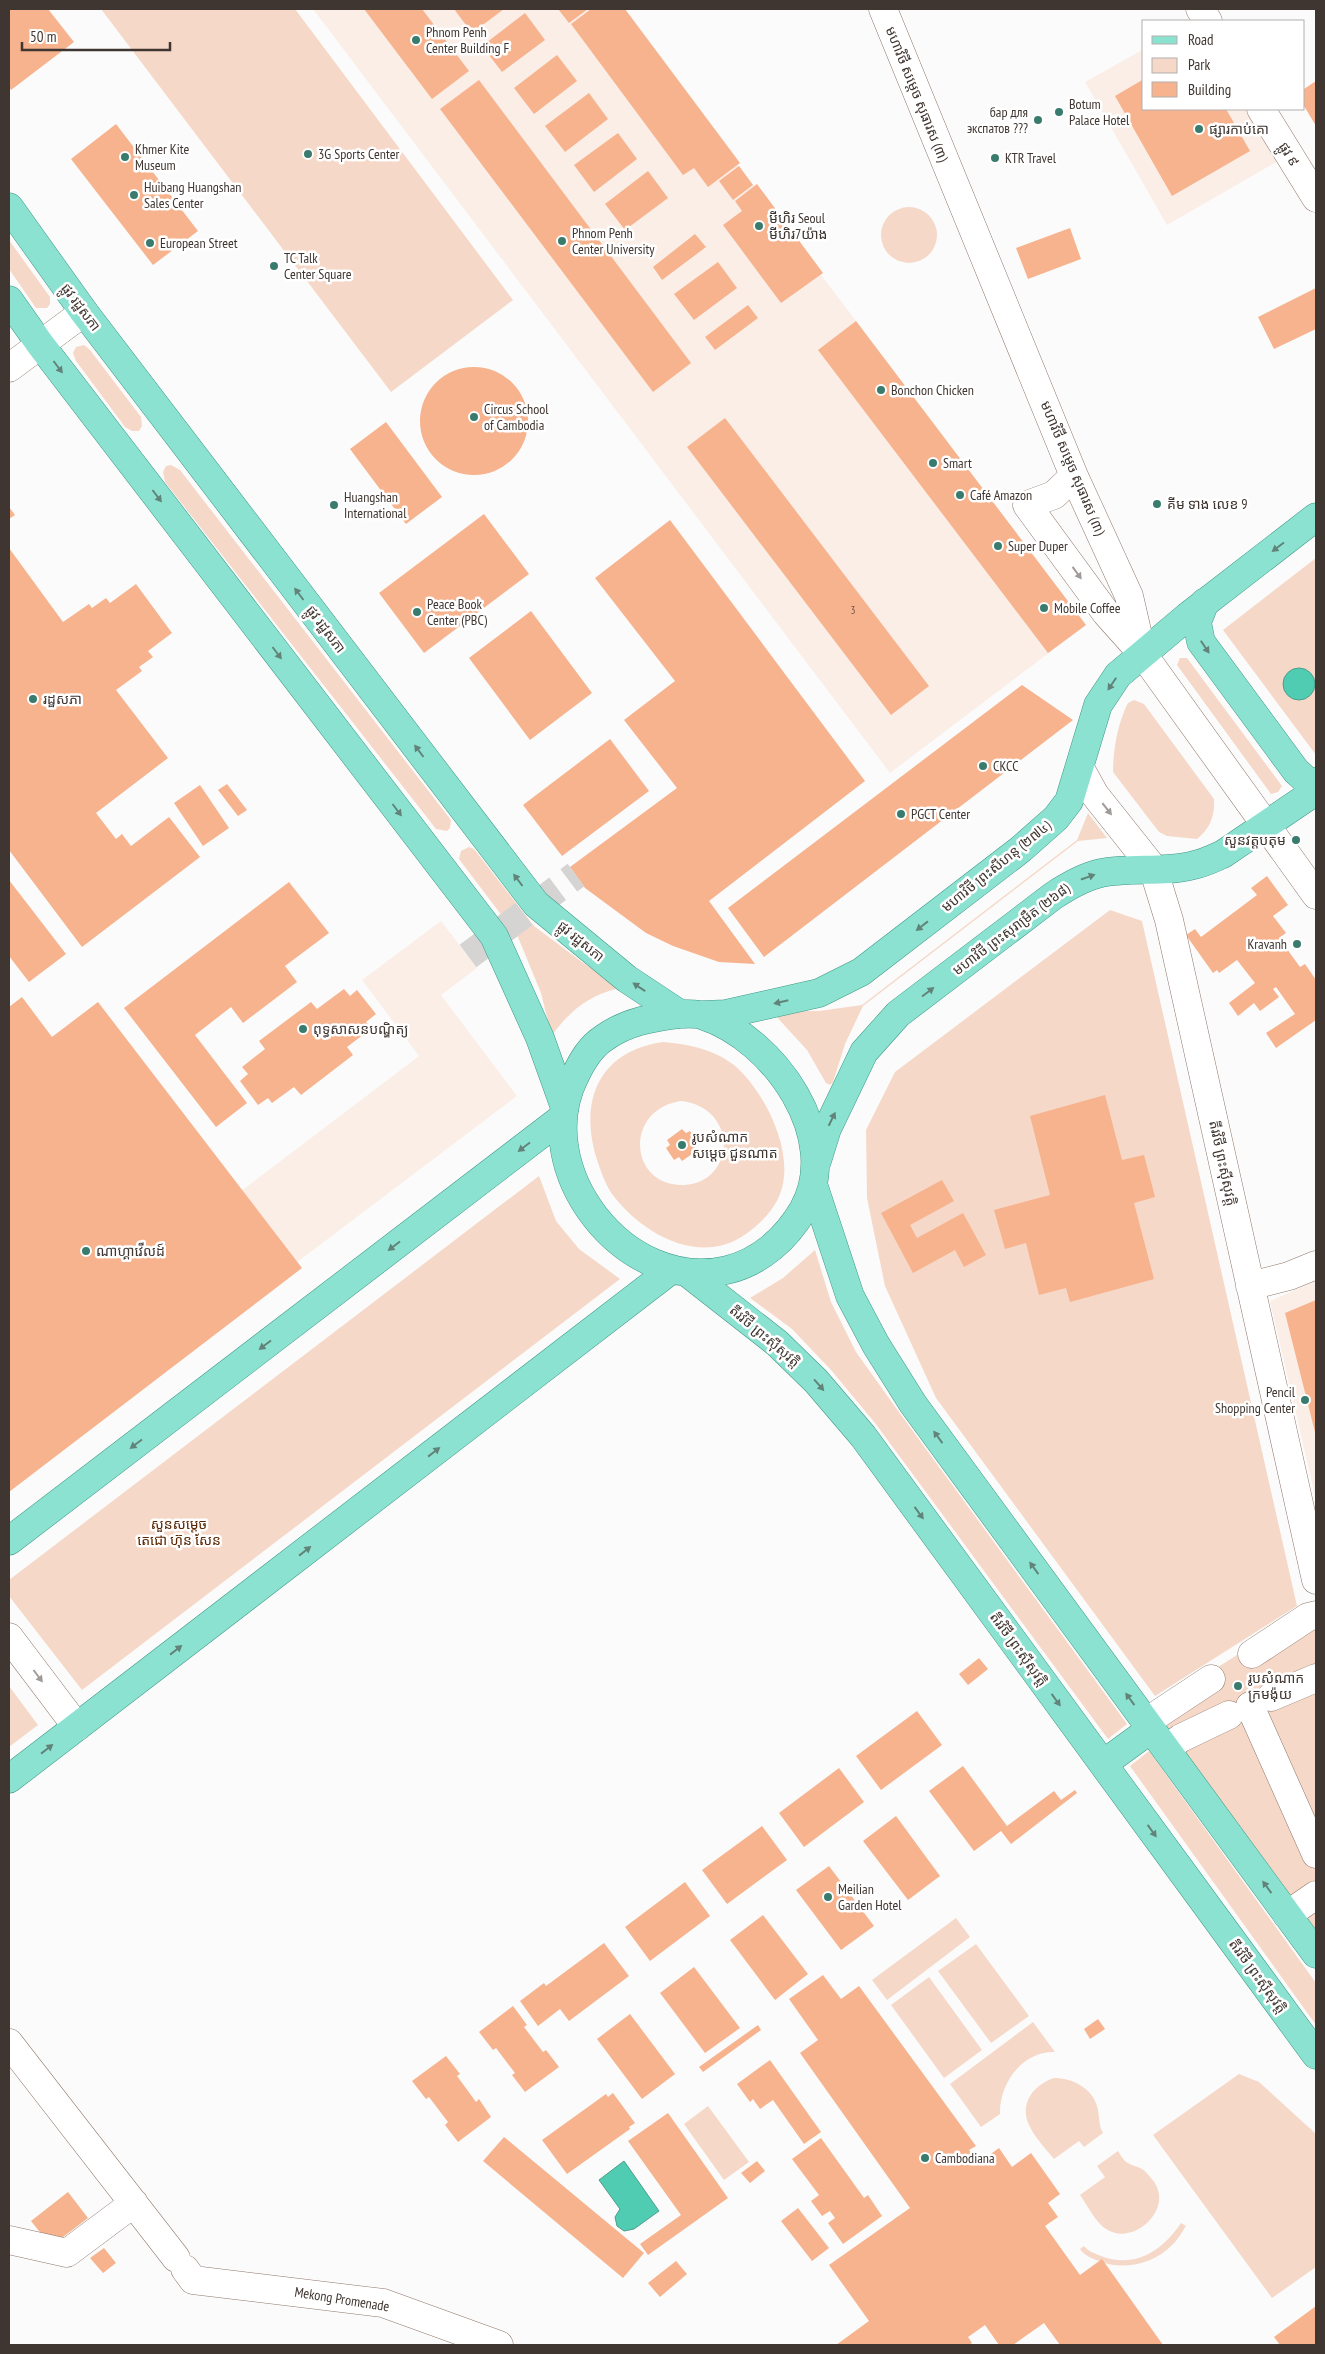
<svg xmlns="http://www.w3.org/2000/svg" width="1325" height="2354" font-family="'PT Sans Narrow','Noto Sans Khmer',sans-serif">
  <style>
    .built { fill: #fbeee7 }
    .green { fill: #f6d8c8; fill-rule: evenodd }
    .water { fill: #50ccb2; stroke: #4b9f8b }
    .building { fill: #f6b38d }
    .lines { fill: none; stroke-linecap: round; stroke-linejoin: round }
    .minor-tunnel { stroke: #d6d4d3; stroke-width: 28; stroke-dasharray: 28 14; stroke-linecap: butt }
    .minor-casing { stroke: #8f786c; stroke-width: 29 }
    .major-casing { stroke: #3f9986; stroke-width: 29 }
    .minor { stroke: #fff; stroke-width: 28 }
    .major { stroke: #8ce2d1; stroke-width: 28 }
    .oneway { fill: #628379 }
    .oneway2 { fill: #a09a98 }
    .poi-dot { fill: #397b6c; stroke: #fff; stroke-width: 2 }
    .labels { text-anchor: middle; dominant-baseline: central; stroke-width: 5; stroke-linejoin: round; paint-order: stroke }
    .number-label { font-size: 11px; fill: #6e5548 }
    .poi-label { font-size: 14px; fill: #403631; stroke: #fff; text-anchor: start }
    .street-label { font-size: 14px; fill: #403631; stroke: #fff }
    .park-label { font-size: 14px; fill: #592601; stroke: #fff }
  </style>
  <rect width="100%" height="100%" fill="#fbfbfb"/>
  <path class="built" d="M313,9H620L1086,625L890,773Z
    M1144,49V109H1274L1299,149L1167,225L1085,82Z
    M441,921L477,968L441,995L517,1096L18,1473L9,1461V1367L419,1056L362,980Z
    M1316,1281V1500L1270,1301Z"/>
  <path class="green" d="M101,9H295L513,300L391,392Z
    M881 235a28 28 0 1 1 56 0a28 28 0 1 1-56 0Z
    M9,240L50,297V304L47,308H36L9,269Z
    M84,345L90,350L141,417L142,426L139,431H132L125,427L76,361L73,353L76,347Z
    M171,465L180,470L451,820L450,828L447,831L436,829L165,482L163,472L166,466Z
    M1316,558V755L1223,630Z
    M1180,658H1187L1282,786L1278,792L1271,794L1177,665Z
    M1134,700L1144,704L1214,799C1215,816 1210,829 1197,839L1167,836L1159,832L1113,772C1113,750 1118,722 1128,703Z
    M1088,813L1107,838L1078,841L863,1006L845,1044L833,1082L830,1085L826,1083L807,1050L774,1014L779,1011H819L862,1005L1077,840Z
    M469,847L474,849L534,926L582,962L616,985V989C588,996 570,1011 553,1034L548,1030V1021L541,993L518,937L459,859L461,851Z
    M1110,910L1142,921L1297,1606L1155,1696L936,1398L885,1286L867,1198L866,1130L895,1072Z
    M663,1042C688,1044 713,1049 734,1065C765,1091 796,1154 780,1194C774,1210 760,1224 746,1234C700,1267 642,1234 612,1194C605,1184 601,1171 597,1160C578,1101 599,1051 663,1042ZM681,1101C740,1108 735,1183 684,1185C628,1187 624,1109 681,1101Z
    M539,1176L556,1221L579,1249L620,1279L82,1690L9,1596V1580Z
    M815,1250L831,1302L856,1352L896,1408L1127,1724L1108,1739L875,1423L831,1370L792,1329L750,1298L783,1278Z
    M1311,1608L1316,1628V1938L1152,1709Z
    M9,1686L38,1725L9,1747Z
    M1149,1751L1316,1983V2025L1130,1766Z
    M956,1918L970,1937L887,2000L872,1980Z
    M976,1944L1029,2016L991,2043L938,1971Z
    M929,1977L982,2050L944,2078L891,2005Z
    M1033,2022L1055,2052C1022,2051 999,2084 1000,2114L981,2127L950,2084Z
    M1239,2074L1259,2082L1316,2134V2267L1272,2298L1153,2135Z
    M1054,2078C1072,2078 1092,2088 1097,2106C1100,2116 1098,2124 1103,2133L1084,2147L1079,2141L1054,2159C1046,2149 1036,2139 1030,2127C1018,2105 1033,2085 1054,2078Z
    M708,2106L749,2162L724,2180L684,2124Z
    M1118,2151C1120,2154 1122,2158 1125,2161C1129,2165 1137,2166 1142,2169C1147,2172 1157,2184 1158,2190C1166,2217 1130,2245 1106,2229C1096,2223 1087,2205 1080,2195L1105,2177L1097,2166Z
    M1181,2223L1186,2226C1182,2232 1178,2240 1172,2245C1154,2264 1123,2271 1099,2261C1091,2258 1085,2256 1080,2249L1084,2246C1089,2252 1094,2253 1101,2256C1135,2269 1162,2251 1181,2223Z"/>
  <path class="water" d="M1283 684a16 16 0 1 1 32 0a16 16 0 1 1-32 0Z
    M624,2161L659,2211L634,2229L624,2231L617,2226L615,2217L620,2209L599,2180Z"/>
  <path class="building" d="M9,9H48L74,42L11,90L9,87Z
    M364,9H422L469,71L432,99Z
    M454,9H504L472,33Z
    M558,9H588L569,23Z
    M591,9H625L740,163L708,187L694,168L683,175L571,24Z
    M525,13L545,40L502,72L482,46Z
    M557,55L577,81L534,114L514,88Z
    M1144,79V109H1226L1250,151L1172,196L1115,96Z
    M479,80L691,363L653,392L440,109Z
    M1316,81V126L1304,106V89Z
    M589,93L608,119L565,152L545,126Z
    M116,124L198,231L153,265L71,159Z
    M618,133L637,159L594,192L574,165Z
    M739,166L753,185L733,200L719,181Z
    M648,171L668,198L625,230L605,204Z
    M757,184L823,273L781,303L723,225L742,211L735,201Z
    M1070,228L1081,259L1028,279L1016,248Z
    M695,234L706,247L662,280L653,267Z
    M718,262L737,288L694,320L674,294Z
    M1316,288V329L1274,349L1258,317Z
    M748,305L758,318L715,350L705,337Z
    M856,321L1086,625L1048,653L818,350Z
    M420 421a54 54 0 1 1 108 0a54 54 0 1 1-108 0Z
    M725,418L929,686L891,715L687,447Z
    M386,422L442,497L406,524L350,449Z
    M9,507L15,515L9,519Z
    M484,514L529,574L424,653L379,593Z
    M670,520L865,781L709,901L755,964L719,962L673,946L646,933L585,888L570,867L677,788L624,720L675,681L595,578Z
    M9,548L63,622L89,604L92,608L106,598L110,603L136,584L172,633L148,651L153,657L139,667L142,671L116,690L168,758L96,813L116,839L122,834L131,846L169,817L200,857L82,947L9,850Z
    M531,611L592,693L530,740L469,658Z
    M1022,685L1073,720L764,957L728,908Z
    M610,739L649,791L562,856L523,805Z
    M227,784L247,810L238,816L218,790Z
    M200,785L229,828L203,846L174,803Z
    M1267,876L1288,905L1273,916L1286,933L1279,938L1300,967L1305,964L1316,980V1020L1276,1048L1266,1033L1295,1014L1276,987L1273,989L1279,997L1260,1011L1254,1003L1238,1016L1229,1003L1255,983L1237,960L1219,973L1217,970L1213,973L1186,935L1195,929L1201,937L1257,895L1251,888Z
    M9,880L66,954L29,982L9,956Z
    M289,882L329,933L285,966L297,982L243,1023L231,1007L195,1035L247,1103L216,1127L124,1008Z
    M344,989L350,996L357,990L376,1014L366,1022L372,1028L347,1047L353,1055L301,1095L294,1087L272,1103L268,1098L258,1105L240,1081L248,1074L242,1067L265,1049L259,1041L311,1002L317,1009Z
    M22,997L52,1037L98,1002L302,1268L9,1492V1007Z
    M1105,1095L1122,1160L1144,1155L1155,1197L1134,1203L1154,1279L1070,1302L1066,1288L1039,1295L1026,1243L1005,1249L994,1210L1050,1195L1030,1116Z
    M682,1129L686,1133L690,1131L698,1142L694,1145L698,1150L682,1161L679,1157L674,1160L666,1148L670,1145L667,1140Z
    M942,1180L954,1201L910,1225L917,1238L963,1213L986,1255L964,1267L955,1250L913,1273L881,1213Z
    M1316,1300V1436L1285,1313Z
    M979,1658L988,1669L968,1685L959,1674Z
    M917,1711L942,1745L881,1790L856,1756Z
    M963,1766L1007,1826L1054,1791L1061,1800L1075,1790L1077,1793L1011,1844L1001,1831L974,1851L929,1791Z
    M839,1768L864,1802L804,1847L779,1813Z
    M896,1816L940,1876L908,1900L863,1841Z
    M762,1826L787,1860L727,1904L702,1870Z
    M829,1866L874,1926L841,1950L796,1890Z
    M685,1882L710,1916L650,1961L625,1927Z
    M763,1915L808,1974L775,2000L730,1940Z
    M604,1943L629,1976L569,2021L560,2009L538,2026L520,2001L544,1983L546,1986Z
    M694,1967L740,2028L705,2053L660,1993Z
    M823,1975L841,1999L859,1986L976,2146L969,2150L978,2163L999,2148L1012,2167L1031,2153L1060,2194L1048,2203L1058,2217L1045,2226L1080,2275L1102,2259L1163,2345H1060L1044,2323L1013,2345H999L985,2325L968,2337L972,2343L969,2345H836L869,2321L829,2265L910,2208L800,2053L818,2040L789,1999Z
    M513,2006L527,2025L524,2027L543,2052L546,2050L559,2067L525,2092L512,2075L515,2073L496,2048L493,2050L479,2032Z
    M630,2014L675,2074L642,2099L597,2039Z
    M1098,2019L1105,2029L1090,2039L1084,2029Z
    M758,2025L761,2030L703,2072L699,2067Z
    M446,2056L460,2074L457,2076L476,2102L479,2099L491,2117L458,2142L445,2125L448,2122L429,2097L426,2099L412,2081Z
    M770,2060L821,2132L804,2144L773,2100L760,2109L753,2099L750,2102L737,2084Z
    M613,2093L635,2123L629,2127L630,2129L567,2174L542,2140L606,2094L608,2097Z
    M668,2113L728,2198L648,2255L640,2244L681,2215L628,2141Z
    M504,2137L644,2253L623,2278L483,2161Z
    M821,2138L864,2198L868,2195L882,2216L843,2244L828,2223L835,2218L830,2211L822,2216L811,2201L819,2195L792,2159Z
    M757,2161L765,2171L750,2183L741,2173Z
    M68,2192L88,2218L51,2246L31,2221Z
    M798,2208L829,2248L812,2261L781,2221Z
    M104,2248L116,2263L103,2273L90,2258Z
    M676,2261L687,2274L660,2297L648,2283Z
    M1316,2306V2345H1280L1274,2337Z"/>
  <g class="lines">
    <path class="minor-tunnel" d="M468,956L576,875"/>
    <g class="minor-casing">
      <path id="minor" d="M883,9L1074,476L1129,596L1142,653L1316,895
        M1200,9L1208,21
        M1261,109L1316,198
        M9,368L84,312
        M1074,476L1054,495L1027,505L1106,613L1140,651
        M1080,768L1095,795L1153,868L1169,920L1316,1580
        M1250,1286L1289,1276L1316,1265
        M9,1637L77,1727
        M1252,1654L1308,1617L1316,1615
        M1271,1697L1316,1678
        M1250,1706L1316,1854
        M1146,1722L1211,1679
        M1166,1749L1181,1738L1229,1715
        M1287,1915L1316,1895
        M9,2043L176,2258
        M9,2240L67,2253L134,2203
        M185,2269L193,2280L383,2303L499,2345"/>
    </g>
    <g class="major-casing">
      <path id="major" d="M9,207L84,312L536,904L627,979L680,1014
        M9,300L40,344L494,936L540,1038L564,1105
        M1205,602L1197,622L1201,642L1296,771L1306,780L1316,783
        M680,1014C687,1014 697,1013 704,1016C774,1039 844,1138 803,1210C786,1239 760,1262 727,1270C625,1294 528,1169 575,1076C582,1061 590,1047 604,1038C626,1022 653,1017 680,1014Z
        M702,1015L726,1014L819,993L861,972L1021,849L1056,818L1069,801L1098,705L1118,675L1188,616L1316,517
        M817,1161L827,1129L864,1052L898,1014L1053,896C1068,886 1083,877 1101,873C1132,867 1164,873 1194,865C1204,863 1214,858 1223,854L1316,791
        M814,1187L850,1296L876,1345L913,1404L1316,1954
        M689,1274L777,1343L816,1381L863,1436L1316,2055
        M9,1541L562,1118
        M1103,1764L1151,1729
        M9,1779L671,1270"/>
    </g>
    <use href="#minor" class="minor"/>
    <use href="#major" class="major"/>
  </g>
  <defs><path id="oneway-solid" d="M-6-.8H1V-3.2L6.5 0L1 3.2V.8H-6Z" transform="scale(1.25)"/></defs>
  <g class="oneway">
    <use href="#oneway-solid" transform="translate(58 367) rotate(53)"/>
    <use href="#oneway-solid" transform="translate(157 496) rotate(53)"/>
    <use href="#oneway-solid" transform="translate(1278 547) rotate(143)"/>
    <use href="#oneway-solid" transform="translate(299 594) rotate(-127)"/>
    <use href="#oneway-solid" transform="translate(1205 647) rotate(56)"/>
    <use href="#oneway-solid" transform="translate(277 653) rotate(53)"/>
    <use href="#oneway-solid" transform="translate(1112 684) rotate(124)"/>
    <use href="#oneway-solid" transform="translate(419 751) rotate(-127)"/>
    <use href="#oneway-solid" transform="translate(397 810) rotate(53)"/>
    <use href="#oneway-solid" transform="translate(1088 877) rotate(-19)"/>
    <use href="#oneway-solid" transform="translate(518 880) rotate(-127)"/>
    <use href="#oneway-solid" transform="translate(922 926) rotate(142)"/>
    <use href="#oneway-solid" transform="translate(639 987) rotate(-146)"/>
    <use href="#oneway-solid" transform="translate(928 992) rotate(-37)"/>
    <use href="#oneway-solid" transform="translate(781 1002) rotate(167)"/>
    <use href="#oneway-solid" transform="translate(832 1119) rotate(-64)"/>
    <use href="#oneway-solid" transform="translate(524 1147) rotate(143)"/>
    <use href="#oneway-solid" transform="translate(394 1246) rotate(143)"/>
    <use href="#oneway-solid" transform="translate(265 1345) rotate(143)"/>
    <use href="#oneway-solid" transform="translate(819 1385) rotate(49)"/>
    <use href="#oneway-solid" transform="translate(938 1437) rotate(-126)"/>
    <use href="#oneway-solid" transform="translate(136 1444) rotate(143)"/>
    <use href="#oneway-solid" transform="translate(434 1452) rotate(-38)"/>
    <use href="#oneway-solid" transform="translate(919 1513) rotate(54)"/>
    <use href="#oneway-solid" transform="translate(305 1551) rotate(-38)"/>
    <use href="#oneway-solid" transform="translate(1034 1568) rotate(-126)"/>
    <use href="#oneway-solid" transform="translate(176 1650) rotate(-38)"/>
    <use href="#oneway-solid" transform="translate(1130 1699) rotate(-126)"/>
    <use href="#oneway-solid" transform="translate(1056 1700) rotate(54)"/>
    <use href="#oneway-solid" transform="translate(47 1749) rotate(-38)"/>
    <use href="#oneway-solid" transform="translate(1152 1831) rotate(54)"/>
    <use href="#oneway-solid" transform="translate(1267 1887) rotate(-126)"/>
  </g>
  <g class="oneway2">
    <use href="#oneway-solid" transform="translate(1077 573) rotate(54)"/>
    <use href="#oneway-solid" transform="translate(1107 809) rotate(52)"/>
    <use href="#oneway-solid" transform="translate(38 1676) rotate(53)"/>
  </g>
  <g class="poi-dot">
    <circle cx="416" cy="40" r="5"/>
    <circle cx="1059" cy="112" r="5"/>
    <circle cx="1038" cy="120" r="5"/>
    <circle cx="1199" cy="129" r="5"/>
    <circle cx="308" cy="154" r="5"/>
    <circle cx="125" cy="157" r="5"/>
    <circle cx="995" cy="158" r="5"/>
    <circle cx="134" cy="195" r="5"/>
    <circle cx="759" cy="226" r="5"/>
    <circle cx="562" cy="241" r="5"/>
    <circle cx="150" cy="243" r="5"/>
    <circle cx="274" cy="266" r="5"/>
    <circle cx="881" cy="390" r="5"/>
    <circle cx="474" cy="417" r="5"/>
    <circle cx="933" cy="463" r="5"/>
    <circle cx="960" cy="495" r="5"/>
    <circle cx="1157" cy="504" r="5"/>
    <circle cx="334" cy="505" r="5"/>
    <circle cx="998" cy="546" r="5"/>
    <circle cx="1044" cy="608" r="5"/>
    <circle cx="417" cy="612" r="5"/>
    <circle cx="33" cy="699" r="5"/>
    <circle cx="983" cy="766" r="5"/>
    <circle cx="901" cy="814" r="5"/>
    <circle cx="1296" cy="840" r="5"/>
    <circle cx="1297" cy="944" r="5"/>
    <circle cx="303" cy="1029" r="5"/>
    <circle cx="682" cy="1145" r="5"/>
    <circle cx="86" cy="1251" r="5"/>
    <circle cx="1305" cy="1400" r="5"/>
    <circle cx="1238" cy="1686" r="5"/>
    <circle cx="828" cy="1897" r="5"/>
    <circle cx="925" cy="2158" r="5"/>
  </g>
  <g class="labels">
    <g class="number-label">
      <text x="853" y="610">3</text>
    </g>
    <g class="poi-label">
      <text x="426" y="32">Phnom Penh<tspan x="426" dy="16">Center Building F</tspan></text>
      <text x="1069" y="104">Botum<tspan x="1069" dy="16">Palace Hotel</tspan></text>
      <text x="1028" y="112" text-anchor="end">бар для<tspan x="1028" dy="16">экспатов ???</tspan></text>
      <text x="1209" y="129">ផ្សារកាប់គោ</text>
      <text x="135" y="149">Khmer Kite<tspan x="135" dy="16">Museum</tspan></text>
      <text x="318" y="154">3G Sports Center</text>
      <text x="1005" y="158">KTR Travel</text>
      <text x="144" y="187">Huibang Huangshan<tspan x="144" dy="16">Sales Center</tspan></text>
      <text x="769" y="218">មីហិរ Seoul<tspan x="769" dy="16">មីហិរ7យ៉ាង</tspan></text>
      <text x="572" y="233">Phnom Penh<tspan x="572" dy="16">Center University</tspan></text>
      <text x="160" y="243">European Street</text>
      <text x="284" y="258">TC Talk<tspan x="284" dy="16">Center Square</tspan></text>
      <text x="891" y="390">Bonchon Chicken</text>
      <text x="484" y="409">Circus School<tspan x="484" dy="16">of Cambodia</tspan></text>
      <text x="943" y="463">Smart</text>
      <text x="970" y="495">Café Amazon</text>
      <text x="344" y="497">Huangshan<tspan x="344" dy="16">International</tspan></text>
      <text x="1167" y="504">គីម ទាង លេខ 9</text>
      <text x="1008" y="546">Super Duper</text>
      <text x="427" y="604">Peace Book<tspan x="427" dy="16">Center (PBC)</tspan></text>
      <text x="1054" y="608">Mobile Coffee</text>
      <text x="43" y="699">រដ្ឋសភា</text>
      <text x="993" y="766">CKCC</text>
      <text x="911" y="814">PGCT Center</text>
      <text x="1286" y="840" text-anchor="end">សួនវត្តបតុម</text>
      <text x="1287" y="944" text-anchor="end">Kravanh</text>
      <text x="313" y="1029">ពុទ្ធសាសនបណ្ឌិត្យ</text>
      <text x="692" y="1137">រូបសំណាក<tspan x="692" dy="16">សម្ដេច ជួនណាត</tspan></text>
      <text x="96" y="1251">ណាហ្គាវើលដ៍</text>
      <text x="1295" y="1392" text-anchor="end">Pencil<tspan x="1295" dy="16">Shopping Center</tspan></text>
      <text x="1248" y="1678">រូបសំណាក<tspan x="1248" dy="16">ក្រមង៉ុយ</tspan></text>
      <text x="838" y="1889">Meilian<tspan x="838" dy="16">Garden Hotel</tspan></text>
      <text x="935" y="2158">Cambodiana</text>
    </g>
    <g class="street-label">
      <text transform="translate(917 94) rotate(68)">មហាវិថី សម្តេច សុធារស (៣)</text>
      <text transform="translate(1289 154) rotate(59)">ផ្លូវ ៩</text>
      <text transform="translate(81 307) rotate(53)">ផ្លូវ រដ្ឋសភា</text>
      <text transform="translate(1073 468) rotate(67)">មហាវិថី សម្តេច សុធារស (៣)</text>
      <text transform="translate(326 629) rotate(53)">ផ្លូវ រដ្ឋសភា</text>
      <text transform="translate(996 866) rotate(-39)">មហាវិថី ព្រះសីហនុ (២៧៤)</text>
      <text transform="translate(1011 929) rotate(-37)">មហាវិថី ព្រះសុរាម្រឹត (២៦៨)</text>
      <text transform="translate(581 941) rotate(39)">ផ្លូវ រដ្ឋសភា</text>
      <text transform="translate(1223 1163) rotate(78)">តីរវិថី ព្រះស៊ីសុវត្តិ</text>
      <text transform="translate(765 1336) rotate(40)">តីរវិថី ព្រះស៊ីសុវត្តិ</text>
      <text transform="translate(1019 1649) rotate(54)">តីរវិថី ព្រះស៊ីសុវត្តិ</text>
      <text transform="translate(1258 1976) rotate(54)">តីរវិថី ព្រះស៊ីសុវត្តិ</text>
      <text transform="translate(342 2299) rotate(9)">Mekong Promenade</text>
    </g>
    <g class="park-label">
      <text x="179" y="1524">សួនសម្តេច<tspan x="179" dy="16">តេជោ ហ៊ុន សែន</tspan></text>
    </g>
  </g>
  <rect width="1325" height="2354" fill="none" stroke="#403631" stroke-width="20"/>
  <rect x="1142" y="20" width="162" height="90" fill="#ffffff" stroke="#b3afad"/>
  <rect x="1152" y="36" width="25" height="8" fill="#8ce2d1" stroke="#b3afad"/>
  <text x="1188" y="45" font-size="15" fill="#403631">Road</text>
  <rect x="1152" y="58" width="25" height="15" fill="#f6d8c8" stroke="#b3afad"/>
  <text x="1188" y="70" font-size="15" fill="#403631">Park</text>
  <rect x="1152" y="82" width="25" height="15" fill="#f6b38d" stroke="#b3afad"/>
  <text x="1188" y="95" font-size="15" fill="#403631">Building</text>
  <path d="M22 42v8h148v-8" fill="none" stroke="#403631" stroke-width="2.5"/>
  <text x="30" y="42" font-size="15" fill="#403631" stroke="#ffffff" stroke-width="4" paint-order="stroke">50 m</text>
</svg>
